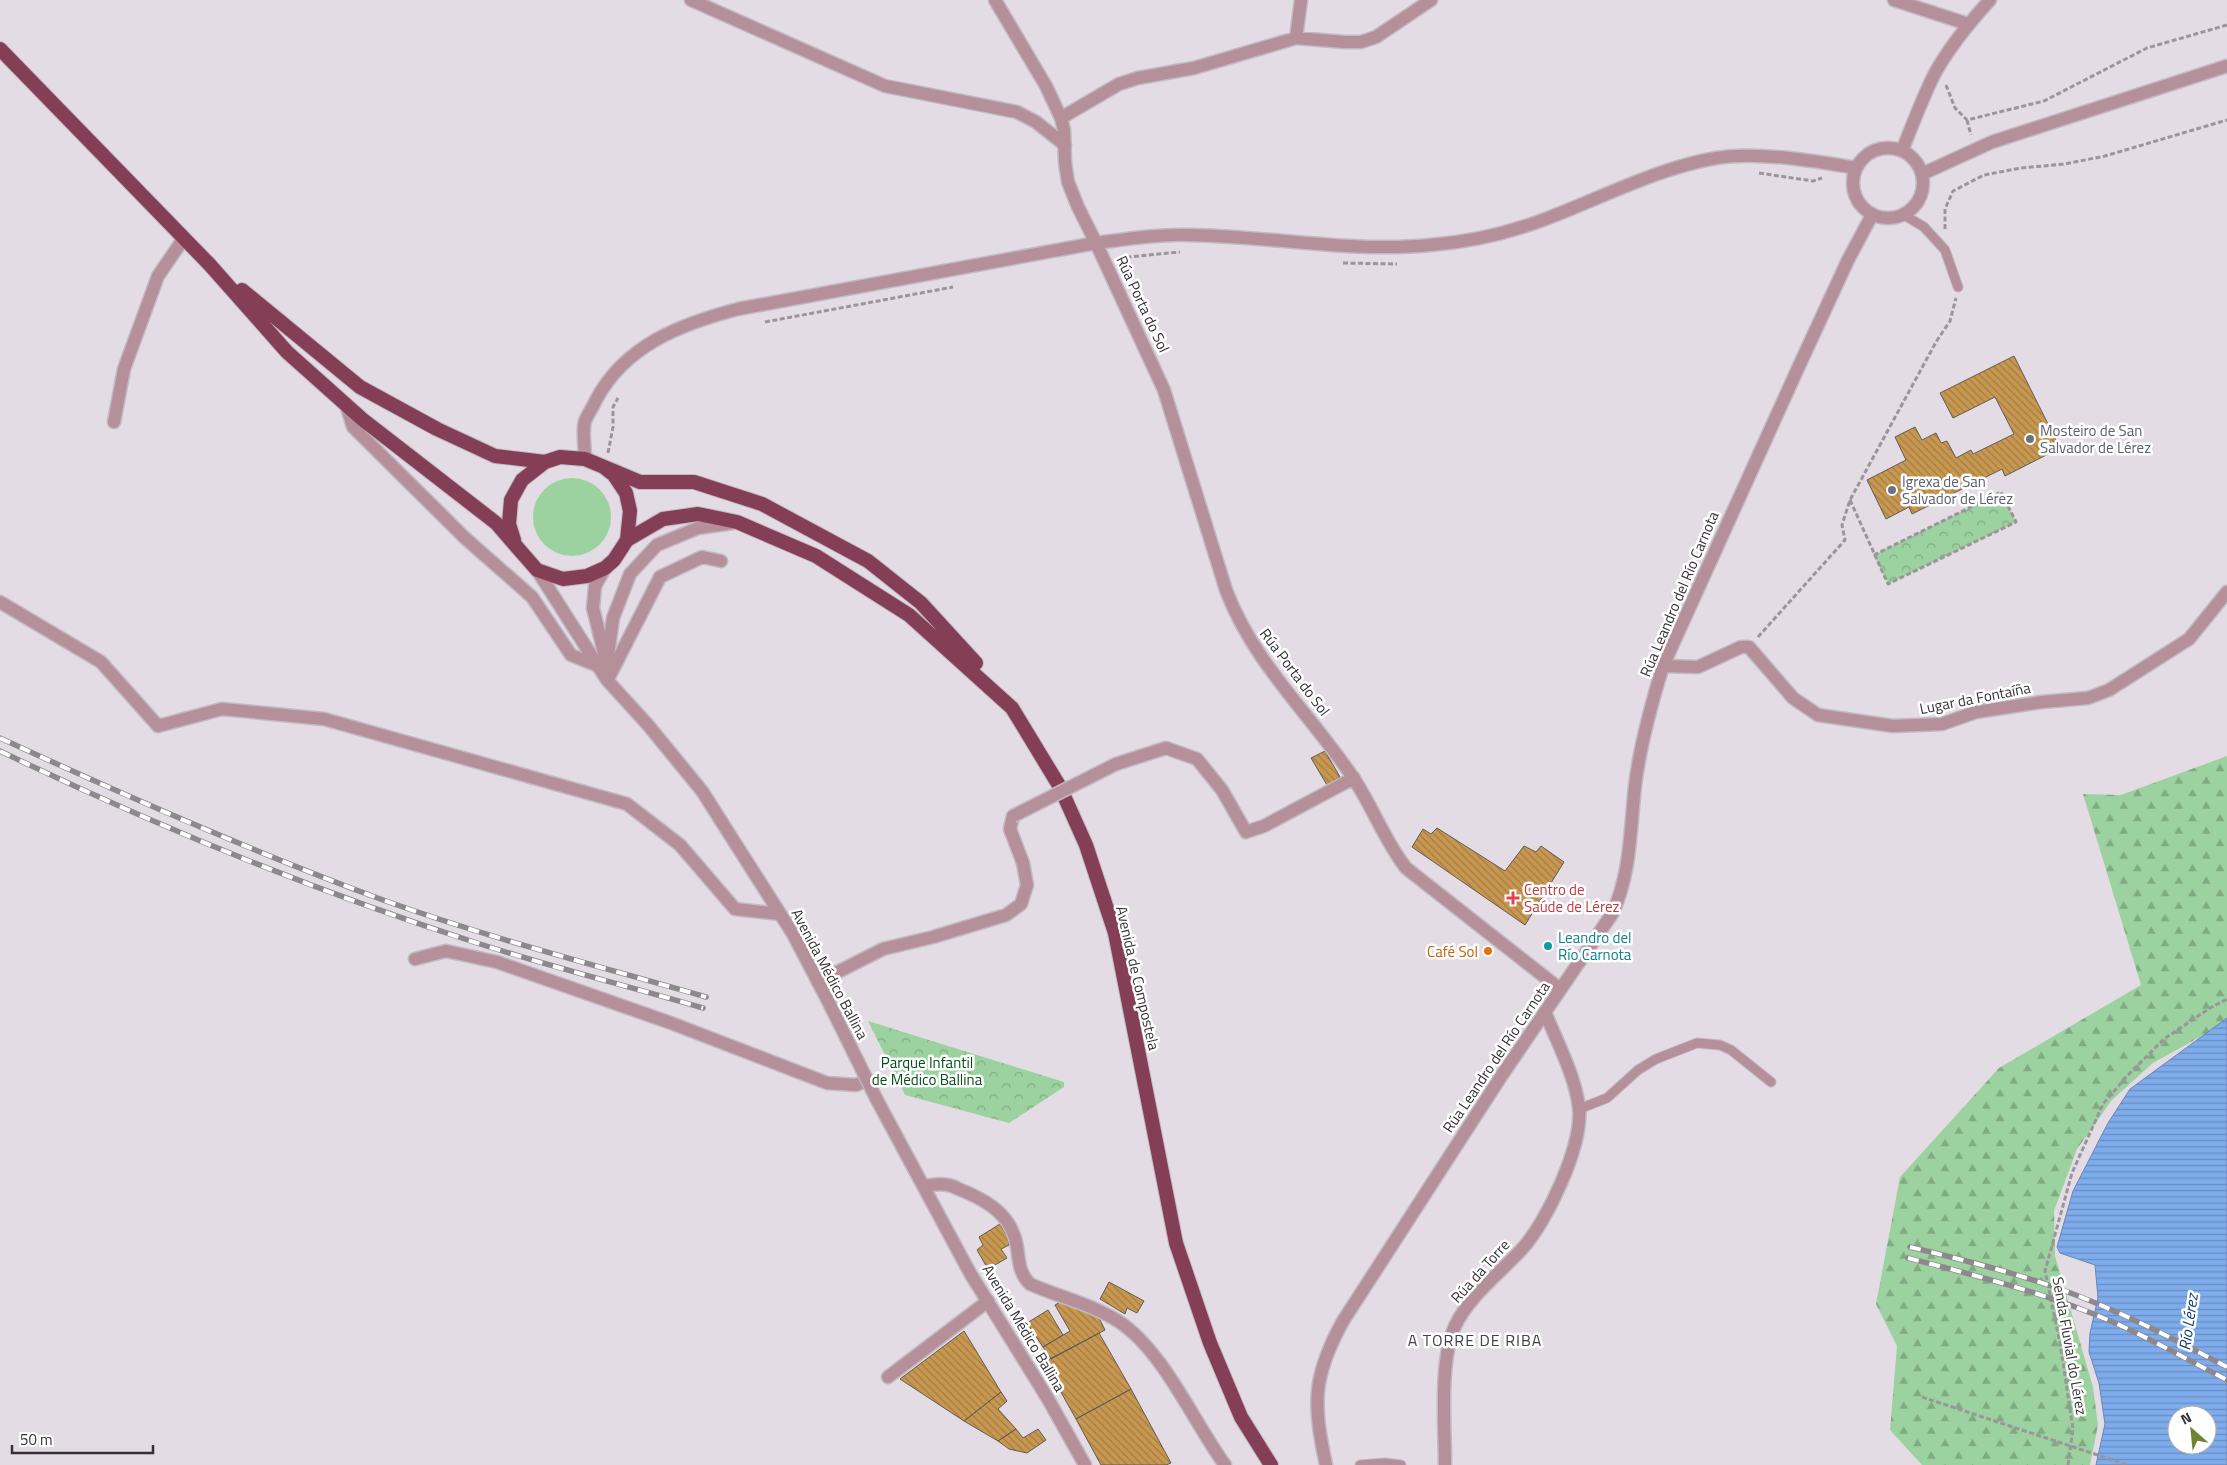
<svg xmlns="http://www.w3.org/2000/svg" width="2227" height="1465" font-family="'Titillium Web',sans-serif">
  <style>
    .green { fill: #9cd29f }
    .forest { fill: url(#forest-firs) }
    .park { fill: url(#park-crowns) }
    .water { fill: url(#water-rules); stroke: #6887b5; fill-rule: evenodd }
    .building { fill: url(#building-back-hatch); stroke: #625b53 }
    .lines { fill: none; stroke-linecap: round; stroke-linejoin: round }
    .service-casing { stroke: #c1bac2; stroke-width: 11 }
    .minor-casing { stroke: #c1bac2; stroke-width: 15 }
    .tertiary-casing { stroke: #c1bac2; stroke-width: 15 }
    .trunk-casing { stroke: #c1bac2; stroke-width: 16 }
    .path { stroke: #9b959b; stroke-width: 3; stroke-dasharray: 5 2.5; stroke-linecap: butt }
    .service { stroke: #b58f99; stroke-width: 9 }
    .minor { stroke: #b58f99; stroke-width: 12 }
    .tertiary { stroke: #b58f99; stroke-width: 12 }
    .trunk { stroke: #843f56; stroke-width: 14 }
    .rail-casing { stroke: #8d888e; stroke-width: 5.5 }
    .rail { stroke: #fff; stroke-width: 4; stroke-dasharray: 11; stroke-linecap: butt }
    .minor-bridge-casing { stroke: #c1bac2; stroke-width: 15; stroke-linecap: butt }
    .tertiary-bridge-casing { stroke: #c1bac2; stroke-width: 15; stroke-linecap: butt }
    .path-bridge { stroke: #9b959b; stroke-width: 3; stroke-dasharray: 5 2.5; stroke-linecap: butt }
    .minor-bridge { stroke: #b58f99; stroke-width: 12 }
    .tertiary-bridge { stroke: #b58f99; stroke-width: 12 }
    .worship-dot { fill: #6b7280; stroke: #fff; stroke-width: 2 }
    .health-dot { fill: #e0444e; stroke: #fff; stroke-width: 2 }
    .culture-dot { fill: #0f9aa8; stroke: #fff; stroke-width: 2 }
    .food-dot { fill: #e8710a; stroke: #fff; stroke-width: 2 }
    .labels { text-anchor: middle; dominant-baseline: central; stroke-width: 5; stroke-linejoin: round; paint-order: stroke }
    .street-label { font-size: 15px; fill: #343134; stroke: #fff }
    .worship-label { font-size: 15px; fill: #5b616d; stroke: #fff; text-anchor: start }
    .health-label { font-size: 15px; fill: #be3a42; stroke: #fff; text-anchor: start }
    .culture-label { font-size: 15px; fill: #0d838f; stroke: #fff; text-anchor: start }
    .food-label { font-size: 15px; fill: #c56008; stroke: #fff; text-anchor: end }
    .park-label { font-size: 15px; fill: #044e17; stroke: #fff }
    .water-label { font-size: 16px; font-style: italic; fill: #123e77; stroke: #fff }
    .neighbourhood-label { font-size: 16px; letter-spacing: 1px; fill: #474148; stroke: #fff }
  </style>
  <defs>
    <pattern id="forest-firs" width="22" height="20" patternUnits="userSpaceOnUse" patternTransform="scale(1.25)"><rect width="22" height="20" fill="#9cd29f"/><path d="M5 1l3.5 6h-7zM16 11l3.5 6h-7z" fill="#80ab82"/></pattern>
    <pattern id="park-crowns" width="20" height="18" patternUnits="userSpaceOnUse" patternTransform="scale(1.25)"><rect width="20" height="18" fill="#9cd29f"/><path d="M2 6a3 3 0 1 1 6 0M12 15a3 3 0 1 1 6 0" fill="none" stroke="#80ab82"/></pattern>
    <pattern id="water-rules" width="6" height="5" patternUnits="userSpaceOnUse" patternTransform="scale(1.25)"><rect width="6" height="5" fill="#7eacec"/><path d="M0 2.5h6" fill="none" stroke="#688dc0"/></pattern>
    <pattern id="building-back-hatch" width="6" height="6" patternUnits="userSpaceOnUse" patternTransform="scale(1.25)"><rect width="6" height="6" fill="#c89851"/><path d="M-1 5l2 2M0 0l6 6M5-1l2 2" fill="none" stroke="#a37d44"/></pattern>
  </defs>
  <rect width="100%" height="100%" fill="#e4dce5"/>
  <path class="green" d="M533 517a39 39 0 1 1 78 0a39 39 0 1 1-78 0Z"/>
  <path class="forest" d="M2227,756V1022L2153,1063L2112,1100L2077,1149L2054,1211L2055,1256L2093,1387L2098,1425L2090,1465H1922L1890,1430L1897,1346L1876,1304L1900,1177L1999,1068L2141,985L2083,794L2121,795Z"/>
  <path class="park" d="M2001,492L2016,522L1888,584L1874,555Z
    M868,1021L1064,1082V1087L1009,1123L905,1095Z"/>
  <path class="water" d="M2227,1018V1465H2096L2105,1424L2099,1383L2089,1352L2090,1333L2098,1298L2095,1265L2060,1253L2057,1247L2073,1191L2108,1123L2130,1089ZM2177,1415H2207V1445H2177Z"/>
  <path class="building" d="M2014,356L2060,448L2005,476L2002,469L1912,514L1909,507L1886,519L1867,480L1906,460L1895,437L1915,427L1922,440L1936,433L1941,443L1947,441L1956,458L1971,450L1973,454L2014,434L1995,397L1953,418L1940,393Z
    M1325,751L1340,777L1327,785L1311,758Z
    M1437,828L1505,871L1524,846L1536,852L1541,846L1564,862L1525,925L1412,847L1423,829L1431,834Z
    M1000,1224L1008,1238L1009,1245L1001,1249L1007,1258L988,1269L977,1250L983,1245L979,1237Z
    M1109,1282L1144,1301L1137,1313L1127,1308L1125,1314L1100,1299Z
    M1064,1300L1097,1314L1105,1330L1051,1359L1043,1347L1070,1331L1055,1305Z
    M1048,1310L1063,1335L1043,1347L1027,1323Z
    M964,1331L1001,1392L964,1421L900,1379Z
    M1099,1333L1131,1389L1076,1419L1044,1362Z
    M1131,1389L1171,1463L1166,1465H1101L1076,1419Z
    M1001,1392L1007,1401L998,1409L1016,1429L998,1441L964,1421Z
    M1016,1429L1023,1438L1038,1429L1046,1440L1027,1453L1009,1449L998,1441Z"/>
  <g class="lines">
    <g class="service-casing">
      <path id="service" d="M1904,215L1924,227L1945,250L1958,287
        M1579,1109L1607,1098L1638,1070L1656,1059L1697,1043L1720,1045L1731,1050L1771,1082
        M1360,1465L1385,1463L1401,1465"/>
    </g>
    <g class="minor-casing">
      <path id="minor" d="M691,0L885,86L1017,112L1036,122L1065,145
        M1894,0L1968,24
        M1296,38L1301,0
        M1061,118L1119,84L1138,78L1194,68L1296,38L1345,42H1361L1376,37L1431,0
        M1096,243L1164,390L1226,590C1253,662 1309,713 1352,776C1372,805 1384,840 1406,868L1560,989
        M346,404L353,427L465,538L532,597L571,655L596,665
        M114,422L124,369L158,276L184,238
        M0,602L101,662L158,726L222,709L324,719L627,804L680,845L735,909L780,914
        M1663,666L1698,667L1741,647H1749L1793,698L1818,715L1893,726L1942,724L1976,712L2042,702L2088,698L2109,690L2189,639L2227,592
        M610,675L660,577L702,557L721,561
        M1116,764L1166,748L1197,759L1222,790L1246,832L1264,826L1354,778
        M415,959L446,951L497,962L671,1023L827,1083L856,1085L867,1080
        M818,982L883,949L933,937L1006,915L1021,904L1027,885L1023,863L1010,829L1013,816
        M925,1186C932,1185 941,1183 948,1185C954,1186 960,1190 966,1192C988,1202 1007,1213 1015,1238C1020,1255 1016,1270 1030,1284C1059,1297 1091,1304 1118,1321C1163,1350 1193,1421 1225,1465
        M888,1377L988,1301
        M1445,1465C1445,1425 1439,1362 1455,1326C1469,1296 1500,1273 1522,1249C1547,1222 1583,1145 1579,1108C1575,1075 1557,1042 1545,1012"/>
    </g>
    <g class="tertiary-casing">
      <path id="tertiary" d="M995,0L1046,86L1061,118L1064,130L1065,162L1068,182L1078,207L1096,243
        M1853 183a35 35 0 1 1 70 0a35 35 0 1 1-70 0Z
        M1902,151C1912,126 1922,99 1934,75C1949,47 1969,23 1990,0
        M1922,174L1992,142L2227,66
        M585,459C585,447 582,431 585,421C588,414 593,407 596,400C625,345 681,324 738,309L1096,243C1127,239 1158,234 1189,235C1270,236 1350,253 1430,245C1469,242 1512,232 1548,218C1603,197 1658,168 1716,158C1756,151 1816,161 1856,168
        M605,568L595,586L593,608L605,657
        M537,570L607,680L648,725L702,791L793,934L827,999
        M607,663L613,618L630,574L657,545L698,528L733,523
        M877,1100L970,1273L1048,1399L1085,1465
        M1326,1465C1313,1404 1312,1377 1343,1321L1502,1075L1612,914C1631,874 1630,830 1635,786C1640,745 1651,705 1663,666L1799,366L1848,260L1872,215"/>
    </g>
    <g class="trunk-casing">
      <path id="trunk" d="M0,49L210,265L287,352L362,419L496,523L537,570L563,579L587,576L605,568L614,560L627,540L630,511L626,493L614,475L605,468
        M242,290L360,387L437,429L495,456L545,462
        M514,540L509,524L511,500L522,480L545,462L560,457L585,459L640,482H694L762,504L868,561L921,603L976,663
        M627,540L663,519L698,514L737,522L816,556L909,615L1012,708L1060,787L1086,845L1115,933L1176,1243L1210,1343L1241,1417L1271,1465"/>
    </g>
    <path class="path" d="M1946,85L1955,108L1967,120L2044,101L2147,48L2227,25
      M1967,120L1971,135
      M1759,173L1813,181L1822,178
      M1945,229V209L1953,191L1984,175L2021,168L2065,164L2105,156L2227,120
      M1119,258L1180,252
      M1343,263L1397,264
      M765,322L953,287
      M608,453L613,427V407L618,398
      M1850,500L1888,584L2016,522L2001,492L1874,555
      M1758,637L1845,540L1842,525L1850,500L1936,342L1950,321L1956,298
      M1922,1397L2022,1430
      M2068,1465L2073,1429L2060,1343L2045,1271L2072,1173L2103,1104L2128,1075L2164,1039L2210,1008L2227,999"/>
    <use href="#service" class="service"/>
    <use href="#minor" class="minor"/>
    <use href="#tertiary" class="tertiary"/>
    <use href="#trunk" class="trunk"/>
    <g class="rail-casing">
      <path id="rail" d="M0,738C126,796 253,852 383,900C489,938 598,966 706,997
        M0,751C154,825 314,891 477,943C551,967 628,986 703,1008
        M1910,1247C1959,1259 2009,1271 2057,1288C2116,1309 2172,1338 2227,1367
        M1908,1258C1978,1276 2049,1294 2115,1323C2153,1340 2190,1361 2227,1380"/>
    </g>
    <use href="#rail" class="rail"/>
    <g class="minor-bridge-casing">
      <path id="minor-bridge" d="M1013,816L1116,764"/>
    </g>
    <g class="tertiary-bridge-casing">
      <path id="tertiary-bridge" d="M827,999L877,1100"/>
    </g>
    <path class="path-bridge" d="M2022,1430L2128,1465"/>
    <use href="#minor-bridge" class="minor-bridge"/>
    <use href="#tertiary-bridge" class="tertiary-bridge"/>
  </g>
  <g class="worship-dot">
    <circle cx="2030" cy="439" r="5"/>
    <circle cx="1892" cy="490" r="5"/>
  </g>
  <path class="health-dot" d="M1510.5 890.5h5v5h5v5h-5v5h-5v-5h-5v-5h5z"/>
  <circle class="culture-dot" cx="1548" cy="946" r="5"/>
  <circle class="food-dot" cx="1488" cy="951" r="5"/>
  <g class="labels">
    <g class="street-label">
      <text transform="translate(1143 304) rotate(65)">Rúa Porta do Sol</text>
      <text transform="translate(1679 594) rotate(-67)">Rúa Leandro del Río Carnota</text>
      <text transform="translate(1295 672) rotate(53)">Rúa Porta do Sol</text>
      <text transform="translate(1975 698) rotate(-11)">Lugar da Fontaíña</text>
      <text transform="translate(830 974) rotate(62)">Avenida Médico Ballina</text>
      <text transform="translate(1138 978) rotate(77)">Avenida de Compostela</text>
      <text transform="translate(1496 1057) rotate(-56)">Rúa Leandro del Río Carnota</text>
      <text transform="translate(1480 1271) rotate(-48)">Rúa da Torre</text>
      <text transform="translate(1024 1328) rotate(59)">Avenida Médico Ballina</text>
      <text transform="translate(2070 1346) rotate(80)">Senda Fluvial do Lérez</text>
    </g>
    <g class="worship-label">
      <text x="2040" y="430">Mosteiro de San<tspan x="2040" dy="17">Salvador de Lérez</tspan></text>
      <text x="1902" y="481">Igrexa de San<tspan x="1902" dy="17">Salvador de Lérez</tspan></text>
    </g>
    <g class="health-label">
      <text x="1524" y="889">Centro de<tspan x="1524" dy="17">Saúde de Lérez</tspan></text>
    </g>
    <g class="culture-label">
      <text x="1558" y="937">Leandro del<tspan x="1558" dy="17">Río Carnota</tspan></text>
    </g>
    <g class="food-label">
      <text x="1478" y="951">Café Sol</text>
    </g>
    <g class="park-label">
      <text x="927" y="1062">Parque Infantil<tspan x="927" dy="17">de Médico Ballina</tspan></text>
    </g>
    <g class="water-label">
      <text transform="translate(2188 1322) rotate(-82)">Río Lérez</text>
    </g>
    <g class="neighbourhood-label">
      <text x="1475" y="1340">A TORRE DE RIBA</text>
    </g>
  </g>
  <g transform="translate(2192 1430) rotate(333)"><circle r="24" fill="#ffffff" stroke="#aeadae"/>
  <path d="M0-4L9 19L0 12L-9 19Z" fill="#6e8334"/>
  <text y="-8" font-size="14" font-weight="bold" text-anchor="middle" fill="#343134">N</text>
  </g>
  <path d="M12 1445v8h141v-8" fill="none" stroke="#343134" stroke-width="2.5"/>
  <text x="20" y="1445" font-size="15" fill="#343134" stroke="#ffffff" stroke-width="4" paint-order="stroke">50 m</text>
</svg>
